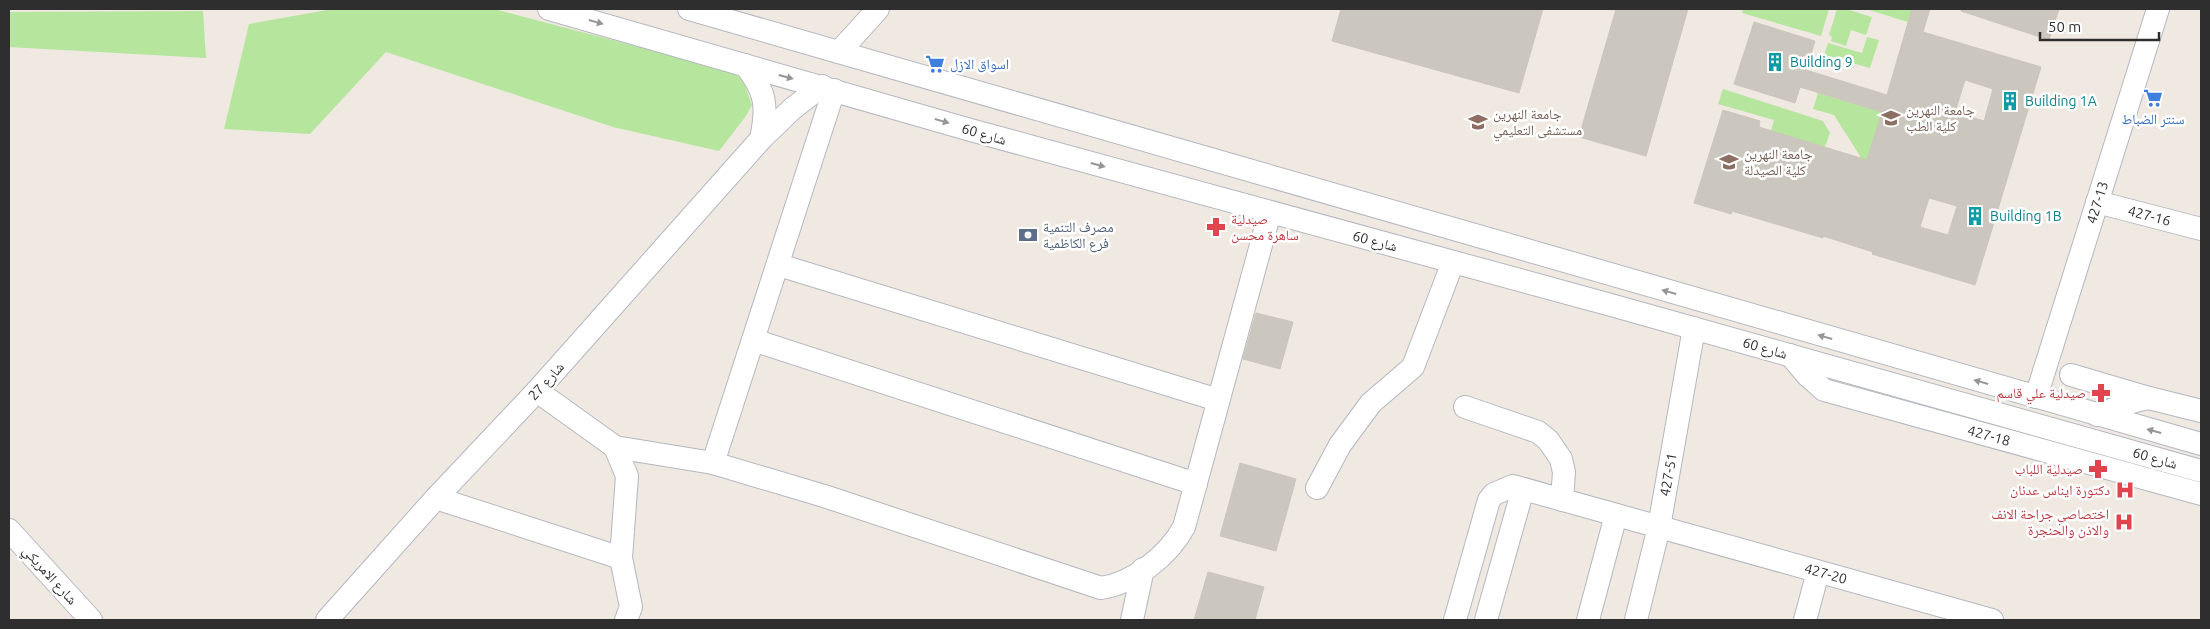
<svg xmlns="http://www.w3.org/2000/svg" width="2210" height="629" font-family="Ubuntu,'Noto Naskh Arabic',sans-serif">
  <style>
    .green { fill: #b6e59e }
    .building { fill: #cbc7bf; stroke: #cbc5ba; fill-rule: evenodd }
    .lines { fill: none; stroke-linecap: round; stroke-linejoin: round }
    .minor-casing { stroke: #b4b7c1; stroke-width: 24 }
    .minor { stroke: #fff; stroke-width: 22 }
    .oneway { fill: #969696 }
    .labels { text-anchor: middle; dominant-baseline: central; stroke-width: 5; stroke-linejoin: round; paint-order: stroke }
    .culture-label { font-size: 14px; fill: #0d838f; stroke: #fff; text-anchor: start }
    .shop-label { font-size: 14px; fill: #366cbe; stroke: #fff; text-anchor: start }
    .education-label { font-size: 14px; fill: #785e54; stroke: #fff; text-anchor: start }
    .street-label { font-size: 14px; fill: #2e2e2e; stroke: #fff }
    .health-label { font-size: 14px; fill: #be3a42; stroke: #fff; text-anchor: end }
    .service-label { font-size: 14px; fill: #4e5e75; stroke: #fff; text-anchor: start }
  </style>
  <rect width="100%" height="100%" fill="#efe9e1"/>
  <path class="green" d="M333,9H494L731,71L743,80L752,105L746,116L719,151L613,127L386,52L310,134L224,129L249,24Z
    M1743,9H1829L1821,36L1742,13Z
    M1837,9H1846L1872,17L1866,35L1851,30L1846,46L1831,41L1832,37L1829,35Z
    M1866,9H1912L1908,22Z
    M203,11L206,58L9,47V12Z
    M1867,37L1879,40L1870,68L1824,55L1828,43L1862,53Z
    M1723,89L1823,121L1830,133L1825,147L1771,131L1774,120L1718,104Z
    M1818,93L1882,112L1865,168L1857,165L1860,156L1834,115L1813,109Z"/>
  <path class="building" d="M1341,9H1543L1519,93L1332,41Z
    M1616,9H1688L1646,156L1579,137Z
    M1912,9H1930L1923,32L2041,67L1975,285L1872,254L1873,252L1823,236V238L1732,211L1731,214L1694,203L1723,110L1760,121L1759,127L1867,160L1882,112L1800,87L1795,103L1734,84L1754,22L1815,41L1806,70L1887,95ZM1965,80L1993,89L1984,121L1955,112ZM1929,198L1957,206L1948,235L1920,227Z
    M1962,9H2059L2049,40L1961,11Z
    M1256,313L1293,322L1280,369L1243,359Z
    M1240,463L1296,479L1276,551L1220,536Z
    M1208,572L1264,587L1255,620H1194Z"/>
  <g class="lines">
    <g class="minor-casing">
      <g id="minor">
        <path d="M549,9L967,129L1611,305L2201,471"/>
        <path d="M689,9L2201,444"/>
        <path d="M839,52L878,9"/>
        <path d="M745,65C766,91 768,106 761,139"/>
        <path id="s1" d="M2097,202L2201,229"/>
        <path d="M779,265L1218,400"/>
        <path d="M753,340L1196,484"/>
        <path id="s2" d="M1790,355L1807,375L1824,390L2201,494"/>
        <path d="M2071,375L2149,398"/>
        <path d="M537,391L615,447L627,476L621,558L631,607L626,620"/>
        <path id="s3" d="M2036,397L2158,9"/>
        <path d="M1465,407L1538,432L1548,440L1561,459L1564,472L1562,500"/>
        <path d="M2097,415L2135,401L2149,398L2201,411"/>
        <path d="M615,447L713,463L824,496L1101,588C1134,583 1168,556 1184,527L1270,212"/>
        <path d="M713,463L834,90"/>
        <path d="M1317,488L1340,445L1371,403L1413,367L1453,262"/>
        <path d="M436,498L621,558"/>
        <path d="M9,530L91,620"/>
        <path d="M327,620L436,498L537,391L761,139L792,109L822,86"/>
        <path d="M1132,620L1143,569"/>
        <path id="s4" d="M1455,620L1489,500L1494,494L1513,486L1992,620"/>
        <path d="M1486,620L1523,489"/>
        <path d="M1588,620L1616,515"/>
        <path id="s5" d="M1636,620L1659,527L1694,328"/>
        <path d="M1805,620L1818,572"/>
      </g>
    </g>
    <use href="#minor" class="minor"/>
  </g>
  <defs><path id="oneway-solid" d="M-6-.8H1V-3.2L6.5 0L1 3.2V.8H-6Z" transform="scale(1.25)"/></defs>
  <g class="oneway">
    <use href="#oneway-solid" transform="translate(596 22) rotate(16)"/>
    <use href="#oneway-solid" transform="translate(786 77) rotate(15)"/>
    <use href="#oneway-solid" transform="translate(942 121) rotate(16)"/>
    <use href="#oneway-solid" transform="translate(1098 165) rotate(15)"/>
    <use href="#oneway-solid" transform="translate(1669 292) rotate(-164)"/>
    <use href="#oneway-solid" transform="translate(1825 337) rotate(-164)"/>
    <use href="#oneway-solid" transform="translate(1981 382) rotate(-164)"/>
    <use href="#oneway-solid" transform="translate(2154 431) rotate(-165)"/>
  </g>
  <defs>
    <g id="building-bare" transform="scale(1.5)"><path d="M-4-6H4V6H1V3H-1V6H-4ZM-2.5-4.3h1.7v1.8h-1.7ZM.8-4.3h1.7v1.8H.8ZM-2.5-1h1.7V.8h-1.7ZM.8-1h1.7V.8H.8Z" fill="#0f9aa8" stroke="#fff" stroke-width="2.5" paint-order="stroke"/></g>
    <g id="supermarket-bare" transform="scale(1.5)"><path d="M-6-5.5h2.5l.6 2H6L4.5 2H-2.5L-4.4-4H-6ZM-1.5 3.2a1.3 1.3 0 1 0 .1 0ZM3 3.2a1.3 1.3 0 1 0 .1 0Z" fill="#3f7fe0" stroke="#fff" stroke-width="2.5" paint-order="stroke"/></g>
    <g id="university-bare" transform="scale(1.5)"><path d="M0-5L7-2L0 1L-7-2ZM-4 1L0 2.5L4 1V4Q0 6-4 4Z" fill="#8d6e63" stroke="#fff" stroke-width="2.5" paint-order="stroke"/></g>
    <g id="pharmacy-bare" transform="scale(1.5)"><path d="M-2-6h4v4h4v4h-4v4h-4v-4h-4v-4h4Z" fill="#e0444e" stroke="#fff" stroke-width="2.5" paint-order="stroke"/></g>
    <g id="bank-bare" transform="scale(1.5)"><path d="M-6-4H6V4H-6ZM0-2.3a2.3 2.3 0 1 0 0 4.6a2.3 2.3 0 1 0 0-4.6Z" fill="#5c6f8a" stroke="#fff" stroke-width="2.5" paint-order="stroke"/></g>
    <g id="hospital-bare" transform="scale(1.5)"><path d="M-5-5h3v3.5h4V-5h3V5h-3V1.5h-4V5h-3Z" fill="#e0444e" stroke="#fff" stroke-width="2.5" paint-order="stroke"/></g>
  </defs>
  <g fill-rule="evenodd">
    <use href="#building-bare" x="1775" y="62"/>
    <use href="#supermarket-bare" x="935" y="64"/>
    <use href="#supermarket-bare" x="2153" y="98"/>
    <use href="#building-bare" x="2010" y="101"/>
    <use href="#university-bare" x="1891" y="118"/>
    <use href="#university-bare" x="1478" y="122"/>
    <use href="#university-bare" x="1729" y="162"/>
    <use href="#building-bare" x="1975" y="216"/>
    <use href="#pharmacy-bare" x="1216" y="227"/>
    <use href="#bank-bare" x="1028" y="235"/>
    <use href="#pharmacy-bare" x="2101" y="393"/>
    <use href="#pharmacy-bare" x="2098" y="469"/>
    <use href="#hospital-bare" x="2125" y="490"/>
    <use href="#hospital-bare" x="2124" y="522"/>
  </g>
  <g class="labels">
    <g class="culture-label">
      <text x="1790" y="62">Building 9</text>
      <text x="2025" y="101">Building 1A</text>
      <text x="1990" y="216">Building 1B</text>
    </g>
    <g class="shop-label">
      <text x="950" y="64">اسواق الازل</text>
      <text x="2153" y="119" text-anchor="middle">سنتر الضباط</text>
    </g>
    <g class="education-label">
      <text x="1906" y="110">جامعة النهرين<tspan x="1906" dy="16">كلية الطب</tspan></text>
      <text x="1493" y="114">جامعة النهرين<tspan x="1493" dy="16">مستشفى التعليمي</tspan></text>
      <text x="1744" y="154">جامعة النهرين<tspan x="1744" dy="16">كلية الصيدلة</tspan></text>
    </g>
    <g class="street-label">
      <text transform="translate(984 134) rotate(16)">شارع 60</text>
      <text stroke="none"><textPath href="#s3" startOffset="204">427-13</textPath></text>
      <text stroke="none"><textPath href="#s1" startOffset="54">427-16</textPath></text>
      <text transform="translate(1375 241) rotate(15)">شارع 60</text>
      <text transform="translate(1765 348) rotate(16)">شارع 60</text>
      <text transform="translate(546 381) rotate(-48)">شارع 27</text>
      <text stroke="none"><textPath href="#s2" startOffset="220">427-18</textPath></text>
      <text transform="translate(2155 458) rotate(16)">شارع 60</text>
      <text stroke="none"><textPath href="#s5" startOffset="149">427-51</textPath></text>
      <text stroke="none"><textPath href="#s4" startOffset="478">427-20</textPath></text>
      <text transform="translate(50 575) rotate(48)">شارع الامريكي</text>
    </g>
    <g class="health-label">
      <text x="1231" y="219" text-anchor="start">صيدلية<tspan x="1231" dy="16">ساهرة محسن</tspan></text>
      <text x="2086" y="393">صيدلية علي قاسم</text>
      <text x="2083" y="469">صيدلية اللباب</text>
      <text x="2110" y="490">دكتورة ايناس عدنان</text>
      <text x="2109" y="514">اختصاصي جراحة الانف<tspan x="2109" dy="16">والاذن والحنجرة</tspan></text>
    </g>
    <g class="service-label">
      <text x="1043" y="227">مصرف التنمية<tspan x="1043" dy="16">فرع الكاظمية</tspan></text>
    </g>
  </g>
  <rect width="2210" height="629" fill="none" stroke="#2e2e2e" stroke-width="20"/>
  <path d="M2040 32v8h119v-8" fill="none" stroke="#2e2e2e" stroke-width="2.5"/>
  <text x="2048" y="32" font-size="15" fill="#2e2e2e" stroke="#ffffff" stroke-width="4" paint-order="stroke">50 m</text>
</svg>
